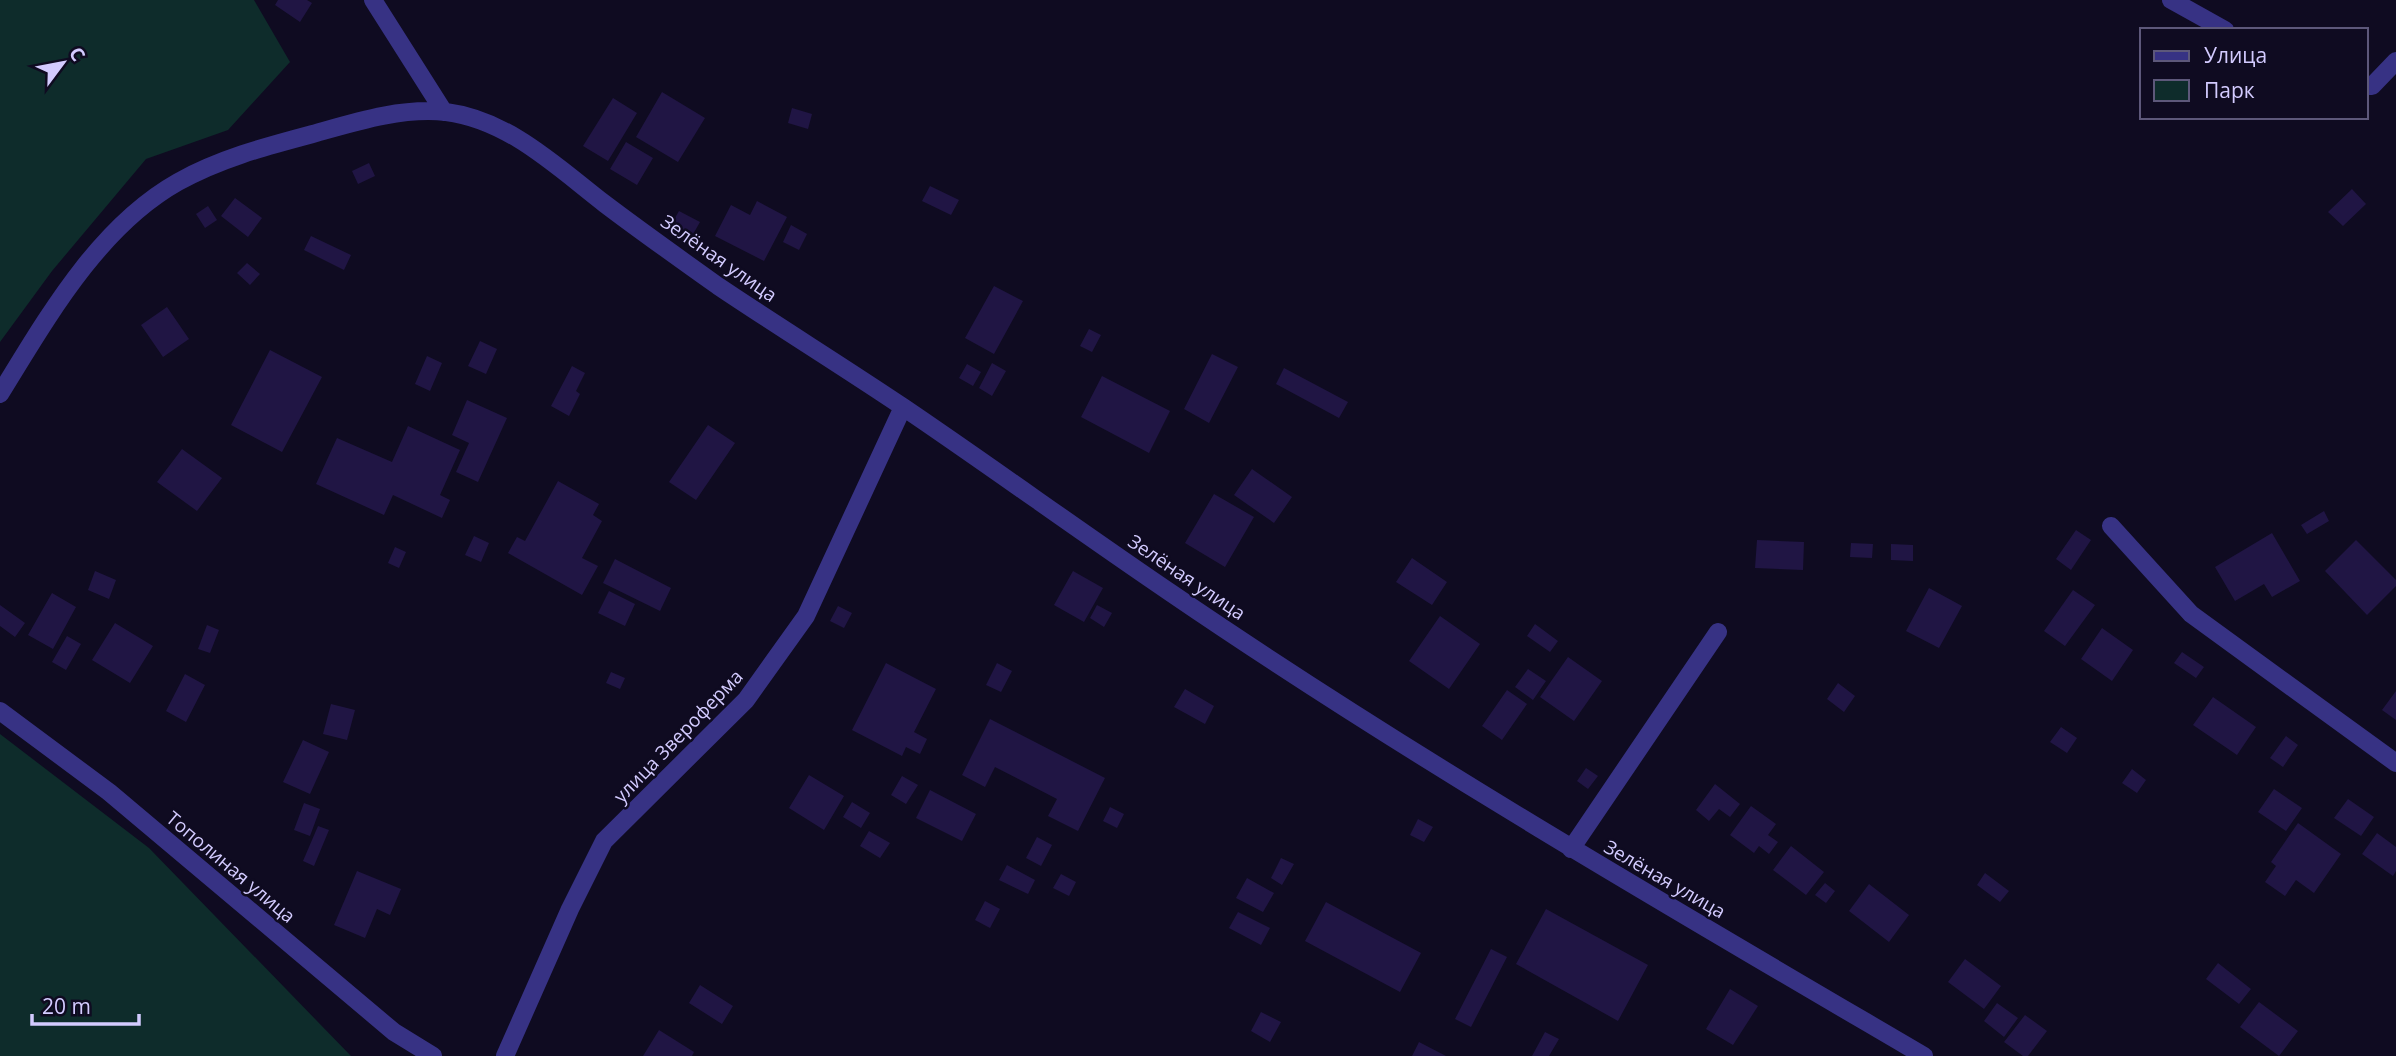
<svg xmlns="http://www.w3.org/2000/svg" width="2396" height="1056" font-family="'Open Sans',sans-serif">
  <style>
    .green { fill: #0e2c2b }
    .building { fill: #201544 }
    .lines { fill: none; stroke-linecap: round; stroke-linejoin: round }
    .minor { stroke: #373284; stroke-width: 18 }
    .labels { text-anchor: middle; dominant-baseline: central; stroke-width: 5; stroke-linejoin: round; paint-order: stroke }
    .street-label { font-size: 19px; fill: #d3cbff; stroke: #0f0b21 }
  </style>
  <rect width="100%" height="100%" fill="#0f0b21"/>
  <path class="green" d="M0,0H254L290,62L228,130L146,159L52,271L0,342Z
    M0,734L149,848L351,1056H0Z"/>
  <path class="building" d="M278,0H307L312,3L300,22L275,5Z
    M662,92L705,118L678,162L636,137Z
    M613,98L637,113L608,161L583,146Z
    M792,108L812,114L808,129L788,123Z
    M626,142L653,158L637,185L610,169Z
    M369,163L375,176L358,184L352,171Z
    M930,186L959,200L951,215L922,201Z
    M2352,189L2366,204L2343,226L2328,212Z
    M235,198L262,218L248,237L221,216Z
    M757,201L787,217L764,261L715,236L731,205L750,215Z
    M208,206L217,220L205,228L196,214Z
    M679,211L700,222L692,236L671,225Z
    M791,225L807,234L799,250L783,242Z
    M311,236L351,255L344,270L304,250Z
    M247,263L260,274L250,285L237,273Z
    M994,286L1023,301L994,354L965,338Z
    M167,307L189,339L163,357L141,325Z
    M1089,329L1101,335L1092,352L1080,346Z
    M480,341L497,349L486,374L468,366Z
    M270,350L322,377L282,452L231,425Z
    M1212,354L1238,367L1209,423L1184,409Z
    M427,356L442,363L430,391L415,384Z
    M992,363L1006,371L992,396L979,388Z
    M967,364L981,372L973,386L959,378Z
    M572,366L585,373L576,391L580,394L569,416L551,406Z
    M1284,368L1348,402L1339,418L1276,384Z
    M1102,376L1170,411L1149,453L1081,417Z
    M467,400L507,418L478,482L456,472L469,443L452,435Z
    M708,425L735,443L696,500L669,482Z
    M408,426L460,450L440,495L450,500L442,518L393,495L384,515L316,484L337,438L392,462Z
    M182,449L222,478L197,511L157,482Z
    M1252,469L1292,497L1274,523L1234,495Z
    M558,481L599,504L593,515L602,521L582,558L598,566L582,595L508,553L517,537L525,541Z
    M1214,494L1254,517L1225,567L1185,543Z
    M2324,511L2329,521L2307,534L2301,525Z
    M2076,530L2091,540L2071,570L2056,559Z
    M2272,533L2300,581L2272,597L2264,584L2235,601L2215,567Z
    M474,536L489,543L481,562L465,555Z
    M1757,540L1804,542L1803,570L1755,568Z
    M2356,540L2396,580V586L2367,615L2325,571Z
    M1851,543L1873,544L1872,558L1850,557Z
    M1891,544L1913,545V561L1891,560Z
    M395,547L406,552L399,568L388,563Z
    M1412,558L1447,582L1432,605L1396,582Z
    M615,559L671,588L660,611L603,583Z
    M95,571L116,580L109,599L88,590Z
    M1073,571L1103,588L1084,622L1054,605Z
    M1929,588L1962,606L1939,648L1906,631Z
    M2073,590L2095,605L2065,646L2044,631Z
    M609,591L635,604L625,626L598,613Z
    M52,593L76,607L53,649L28,635Z
    M0,605L25,623L15,637L0,626Z
    M1097,605L1112,613L1104,627L1090,618Z
    M838,606L852,613L844,628L830,621Z
    M1440,616L1480,644L1449,689L1409,661Z
    M115,623L153,646L130,683L92,660Z
    M1535,624L1558,641L1550,652L1527,636Z
    M207,625L219,630L210,653L198,649Z
    M2102,628L2133,650L2112,681L2081,659Z
    M67,636L81,644L66,670L52,662Z
    M2182,652L2204,667L2196,678L2174,663Z
    M1568,657L1602,681L1574,721L1540,697Z
    M886,663L936,689L914,732L927,739L920,754L906,747L902,756L852,730Z
    M997,663L1012,671L1001,692L986,685Z
    M1528,669L1546,681L1533,700L1515,687Z
    M611,672L625,678L620,689L606,683Z
    M185,674L205,685L186,722L166,711Z
    M1838,683L1855,696L1844,712L1827,699Z
    M1185,689L1214,706L1205,724L1174,707Z
    M1507,690L1527,704L1502,740L1482,726Z
    M2396,691V720L2382,710Z
    M2213,697L2256,727L2237,755L2193,725Z
    M331,704L355,710L347,740L323,734Z
    M990,719L1105,778L1078,831L1048,816L1057,799L995,767L985,787L962,775Z
    M2061,727L2077,738L2067,753L2050,742Z
    M2286,736L2298,745L2283,767L2270,758Z
    M303,740L329,752L310,794L283,782Z
    M1586,768L1598,776L1588,789L1577,781Z
    M2132,769L2146,780L2137,793L2122,783Z
    M809,775L844,796L824,830L789,808Z
    M902,776L918,785L906,804L891,795Z
    M1715,784L1740,804L1730,817L1719,809L1709,821L1696,810Z
    M2274,789L2302,808L2286,831L2258,812Z
    M930,790L976,814L962,841L916,818Z
    M2348,799L2374,817L2361,836L2334,818Z
    M852,802L870,813L861,828L843,817Z
    M304,803L320,809L310,836L294,830Z
    M1751,806L1776,824L1768,835L1778,842L1769,854L1759,846L1754,853L1730,835Z
    M1110,807L1124,814L1117,828L1103,821Z
    M1418,819L1433,827L1424,842L1410,835Z
    M2298,823L2341,854L2314,893L2296,880L2285,896L2265,882L2276,866L2271,862Z
    M318,826L329,830L314,866L303,861Z
    M869,831L890,843L880,858L860,846Z
    M2377,833L2396,847V871L2393,876L2362,854Z
    M1037,837L1052,845L1041,866L1026,858Z
    M1791,846L1824,872L1806,895L1773,870Z
    M1281,858L1294,864L1282,885L1271,878Z
    M1007,865L1035,880L1028,894L999,880Z
    M357,871L401,889L390,915L377,909L365,938L334,925Z
    M1985,873L2009,891L2000,902L1977,885Z
    M1061,874L1076,882L1069,896L1053,888Z
    M1247,878L1274,893L1263,912L1236,898Z
    M1825,883L1835,891L1826,903L1815,895Z
    M1869,884L1909,915L1889,942L1849,911Z
    M985,901L1000,909L990,928L975,920Z
    M1326,902L1421,953L1400,992L1305,941Z
    M1546,909L1648,965L1618,1021L1516,964Z
    M1238,912L1270,928L1261,945L1229,928Z
    M1491,949L1507,957L1471,1027L1455,1019Z
    M1965,959L2001,986L1984,1009L1948,982Z
    M2218,963L2251,989L2239,1004L2206,979Z
    M700,985L733,1006L722,1024L689,1003Z
    M1730,989L1758,1006L1733,1045L1706,1029Z
    M2259,1002L2298,1031L2279,1056L2240,1027Z
    M1997,1003L2018,1018L2004,1037L1984,1021Z
    M1261,1012L1281,1022L1270,1042L1251,1031Z
    M2025,1015L2047,1031L2028,1056H2023L2004,1042Z
    M659,1030L694,1052L692,1056H643Z
    M1545,1032L1559,1039L1549,1056H1532Z
    M1419,1042L1446,1056H1412Z"/>
  <g class="lines">
    <path class="minor" d="M373,0L444,112
      M2171,0L2225,30
      M2366,86H2372L2396,61
      M0,394C47,318 98,227 178,182C219,159 264,147 309,135C352,123 400,107 446,112C509,120 557,167 605,204C642,232 680,259 718,286C779,327 842,366 903,407C993,468 1081,532 1171,593C1414,759 1670,907 1924,1056
      M2111,526L2191,614L2396,763
      M0,711L109,792L394,1032L433,1056
      M1571,849L1718,632
      M505,1056L570,909L604,841L746,700L806,616L903,407"/>
  </g>
  <g class="labels">
    <g class="street-label">
      <text transform="translate(719 258) rotate(35)">Зелёная улица</text>
      <text transform="translate(1187 577) rotate(34)">Зелёная улица</text>
      <text transform="translate(678 736) rotate(-46)">улица Звероферма</text>
      <text transform="translate(231 867) rotate(40)">Тополиная улица</text>
      <text transform="translate(1665 879) rotate(30)">Зелёная улица</text>
    </g>
  </g>
  <rect x="2140" y="28" width="228" height="91" fill="#0f0b21" stroke="#5d587a" stroke-width="2"/>
  <rect x="2154" y="51" width="35" height="10" fill="#373284" stroke="#5d587a" stroke-width="2"/>
  <text x="2204" y="63" font-size="21" fill="#d3cbff">Улица</text>
  <rect x="2154" y="80" width="35" height="21" fill="#0e2c2b" stroke="#5d587a" stroke-width="2"/>
  <text x="2204" y="98" font-size="21" fill="#d3cbff">Парк</text>
  <g transform="translate(63 63) rotate(58)" stroke="#0f0b21" stroke-width="5" paint-order="stroke">
  <path d="M0-5L12 26L0 18L-12 26Z" fill="#d3cbff"/>
  <text y="-10" font-size="19" font-weight="bold" text-anchor="middle" fill="#d3cbff">С</text>
  </g>
  <path d="M32 1014v10h107v-10" fill="none" stroke="#d3cbff" stroke-width="3.5"/>
  <text x="42" y="1014" font-size="21" fill="#d3cbff" stroke="#0f0b21" stroke-width="5" paint-order="stroke">20 m</text>
</svg>
